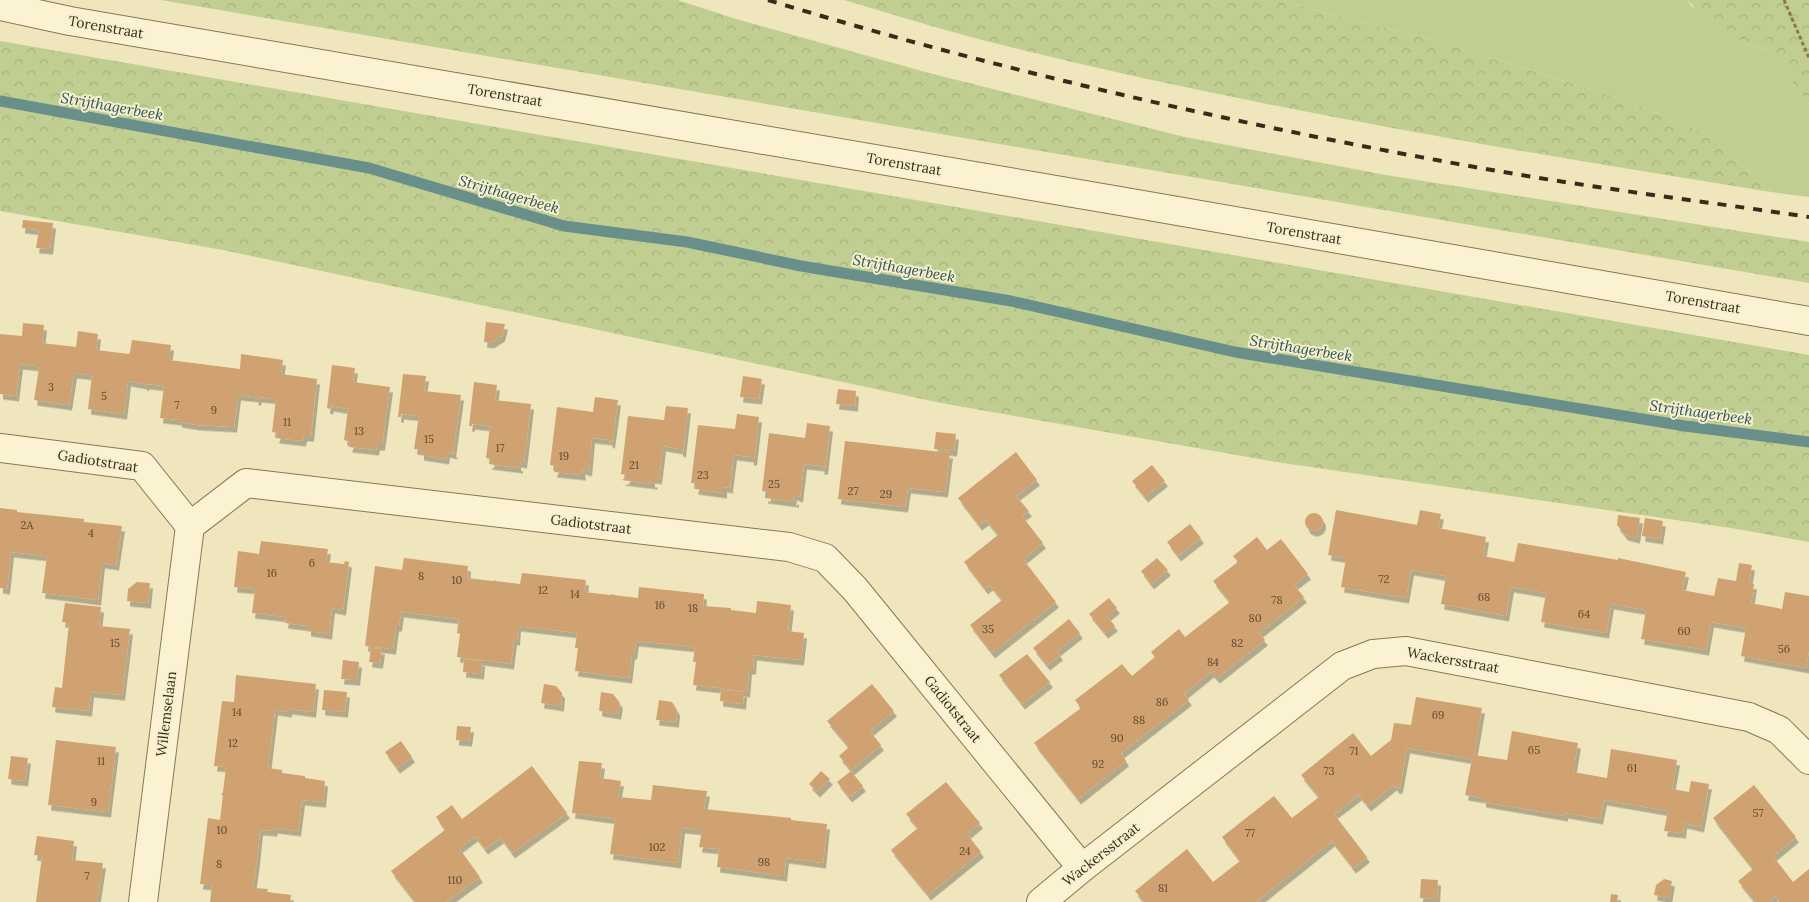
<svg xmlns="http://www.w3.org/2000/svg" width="1809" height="902" font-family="Lora,serif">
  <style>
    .grass { fill: #c1ce91 }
    .forest { fill: url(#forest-crowns) }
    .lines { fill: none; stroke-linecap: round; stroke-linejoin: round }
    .stream { stroke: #688f89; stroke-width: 11 }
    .building { fill: #d0a271; filter: url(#shadow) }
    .minor-casing { stroke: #897656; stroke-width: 30 }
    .path { stroke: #897656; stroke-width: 3; stroke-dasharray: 4 2.5; stroke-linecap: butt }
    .minor { stroke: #faf2d1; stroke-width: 28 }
    .rail { stroke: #372b1b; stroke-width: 4; stroke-dasharray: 9 9; stroke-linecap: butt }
    .labels { text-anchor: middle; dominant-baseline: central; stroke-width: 4; stroke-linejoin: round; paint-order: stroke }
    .number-label { font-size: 11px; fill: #5d4930 }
    .street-label { font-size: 14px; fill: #372b1b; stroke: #f7efcd }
    .water-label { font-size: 15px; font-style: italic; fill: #295758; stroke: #f7efcd }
  </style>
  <defs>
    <pattern id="forest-crowns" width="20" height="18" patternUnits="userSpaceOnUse" patternTransform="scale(1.25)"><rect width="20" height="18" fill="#c1ce91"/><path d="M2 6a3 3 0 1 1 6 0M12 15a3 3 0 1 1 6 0" fill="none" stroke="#a6b17c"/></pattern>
    <filter id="shadow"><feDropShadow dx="3" dy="5.5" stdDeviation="0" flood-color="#0004"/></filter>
  </defs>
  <rect width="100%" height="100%" fill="#f0e6be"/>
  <path class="grass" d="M1283,0H1688L1691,6L1741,41L1770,52L1809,104V197L1771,192L1705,133L1625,100L1434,40L1326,13Z"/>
  <path class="forest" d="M161,0H678L736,19L929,73L1185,137L1386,175L1809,242V283Z
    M844,0H1283L1326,13L1434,40L1625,100L1705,133L1771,192C1509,150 1244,106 986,41C939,29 892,14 844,0Z
    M1688,0H1809V104L1770,52L1741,41L1707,23Z
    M0,41L1809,355V542L1731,528L1276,462L941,403L223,250L0,211Z"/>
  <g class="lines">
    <path class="stream" d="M0,101L369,168L564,226L687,242L801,266L1011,301L1235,352L1685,426L1809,442"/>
  </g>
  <path class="building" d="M23,220L53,223L50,249L36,248L39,230L22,228Z
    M486,322L505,324L502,336L491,343L484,342Z
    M23,323L44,325L42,343L76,347L78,331L98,334L96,350L129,354L130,352L132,340L171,345L169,360L240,369L241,354L283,360L281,374L317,379L311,436H304L303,441L276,438L278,433L272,432L276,399L259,397L258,400H255L256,397L238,395L234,427L197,425L179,422V420L160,418L164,386L147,384L145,386L144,384L128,381L124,414L88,409L92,375L74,373L69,405L34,400L39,368L38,366L20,364L16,396L0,394V334L22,336Z
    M332,365L355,368L353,382L390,387L382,445H377L376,450L349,447L351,442L344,440L348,409L331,406L330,409L327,408Z
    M403,374L426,376L424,391L461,395L453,452H455L454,454L447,452L446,459L421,455V450L414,449L419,416L401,414V417H398Z
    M743,376L762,379L759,399L740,397Z
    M474,382L497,385L495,400L531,404L524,463L518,462V465L520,466V468L489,464L490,462H492L491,459L486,458L490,426L472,424V426H469Z
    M838,389L856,391L855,406L836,404Z
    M595,397L618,400L612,443L609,442L610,440L592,438L589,471L582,469L583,475L554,472L556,466L550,465L557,407L593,412Z
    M666,406L688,408L683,452L680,451V449L663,446L659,479L652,478V482H655L654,484L621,480L627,478V475L621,474L628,416L664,420Z
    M737,414L759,417L754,460H751V457L734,455L730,486L731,488L724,487V493L695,489L697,483H691L698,425L735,429Z
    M807,423L830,426L825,469H821L822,466L804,464L800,497L794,495L793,500L796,499V502L765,498V496H768V492L762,491L769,433L805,438Z
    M936,432L956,434L954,451L934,449Z
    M845,441L950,453L945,492L908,488L905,507L838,499Z
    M1016,452L1037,480L1016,496L1029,511L1022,516L1043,543L1023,559L1056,602L992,653L970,625L1002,600L990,585L985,589L964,562L998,535L986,520L979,525L958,498Z
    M1152,465L1165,481L1145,497L1132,481Z
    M0,508L17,510V512L84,519V522L122,526L116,565L102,563L98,600L42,593L47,556L11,552L7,589L0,588Z
    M1336,510L1417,525L1420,510L1441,514L1438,528L1486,537L1483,556L1514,562L1518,543L1618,560V558L1686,572L1682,590L1714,596L1718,578L1736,581L1739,563L1752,565L1749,583L1754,584L1751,603L1782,609L1785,592L1809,596V650L1806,668L1741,656L1746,628L1711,622L1706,650L1641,639L1646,610L1611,604L1606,633L1541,622L1546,593L1529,590L1511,587L1506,616L1441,604L1446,576L1411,570L1406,598L1341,587L1346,558L1328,555Z
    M1305 522a9 9 0 1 1 18 0a9 9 0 1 1-18 0Z
    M1618,515L1640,518L1637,538L1625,535L1617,525Z
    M1645,518L1663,521L1660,539L1642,536Z
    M1190,524L1201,538L1178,556L1167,542Z
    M1257,537L1267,550L1281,539L1298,561L1308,574L1294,585L1304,597L1259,633L1265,640L1217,678L1211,672L1184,694L1189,700L1121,753L1126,761L1078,799L1034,743L1081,708L1075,700L1122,664L1132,676L1155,657L1151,652L1179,629L1185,637L1230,602L1213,581L1238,562L1233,556Z
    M261,541L328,549L326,562L344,564L345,561L349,562L343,610L332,608L329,634L308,631V626L285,623L286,617L252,613L255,589L234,587L238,551L259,554Z
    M404,558L468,566L467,578L492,581L496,580L495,581L520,584L522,573L586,580L585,592L610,595L614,594L613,595L638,598L639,587L704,594L703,606L731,608V610L756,613L757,601L791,605L788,631L804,633L801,660L754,655L753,669H749L747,692L720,688L693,685L696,662H693L695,647L636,641L634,654H632L629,678L575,671L578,648H575L577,633L518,626L517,640H514L511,664L457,657L460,634L457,633L459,619L401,612L399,626H396L393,649L365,646L375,566L402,570Z
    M1157,558L1168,570L1151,584L1141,571Z
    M137,582L150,583L148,603L127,601L128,589Z
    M1109,598L1117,608L1107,616L1115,626L1105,633L1089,614Z
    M65,603L101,607L99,626L130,629L122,695L91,692L89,711L52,707L55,687L62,688L69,623L62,622Z
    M1069,619L1080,633L1057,651L1060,655L1047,665L1033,648Z
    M371,648L382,649L380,663L369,662Z
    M1027,654L1050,682L1022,704L999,675Z
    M464,659L482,661L481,674L463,672Z
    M343,660L359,662L357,680L341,679Z
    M236,675L316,684L313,712L289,709V712L275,710L268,768L282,770V773L305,776V778L325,781L323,802L302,800L298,831L275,828L274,831L260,830L257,859L253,888L268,889L267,892L291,895L290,902H210L212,885L200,884L208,818L220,820L223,795H221L223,792L226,767L214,766L222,701L234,702Z
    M544,684L556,686L562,693L561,706L541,703Z
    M872,684L894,711L870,731L881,745L851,770L839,756L849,747L827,721Z
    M324,690L347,692L345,712L322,710Z
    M721,690L744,692L743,704L720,701Z
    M601,692L613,694L620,703L618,714L599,711Z
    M1416,697L1482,708L1474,755L1507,760L1512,731L1578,743L1573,772L1607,778L1611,749L1677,760L1672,789L1689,792L1691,781L1709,784L1701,827L1684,823L1683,833L1664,831L1668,811L1604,800L1600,819L1565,813V816L1483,802V798L1465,795L1472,759L1407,748L1400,787L1397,789L1394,785L1368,806L1359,795L1334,814L1367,857L1353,868L1332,841L1256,902H1144L1135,891L1187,849L1213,882L1240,861L1222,837L1274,796L1292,818L1319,797L1301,775L1353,733L1371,756L1391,740L1394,723L1411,725Z
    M659,700L672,702L677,710L676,722L656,720Z
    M457,726L471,727L469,741L456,740Z
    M56,740L116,747L108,812L48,805Z
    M401,741L412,757L397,768L385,752Z
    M11,756L28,758L25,781L8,779Z
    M579,761L602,763L600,778L621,781L618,797L651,800L653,785L687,789L707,791L704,809L791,818V820L827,824L823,863L786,858L784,876L717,867L719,849L699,847L702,830L682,828L678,863L610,854L615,819L572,813Z
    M532,766L567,813L512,853L501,838L485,849L475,836L459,848L480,877L446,902H415L391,871L445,830L436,817L452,805L462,819Z
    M821,771L830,779L817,792L809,784Z
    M851,771L863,786L849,797L837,782Z
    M946,782L980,823L967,834L981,852L928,895L891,850L918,828L906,814Z
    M1754,785L1796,837L1773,856L1793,882L1809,869V902H1779L1775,896L1768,902H1755L1738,881L1753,869L1713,818Z
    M37,836L74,841L72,860L103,863L97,902H36L42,856L34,855Z
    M1421,879L1438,880L1437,899L1420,898Z
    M1664,879L1672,881L1669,898L1654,895L1656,885Z
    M1611,894L1618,895L1617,902H1610Z"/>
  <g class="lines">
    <g class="minor-casing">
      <path id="minor" d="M0,6L70,21L1120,201L1809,321
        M0,448L142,466L190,526
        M190,526L246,483L789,547L825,558L855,589L1082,868
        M143,902L190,526
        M1041,902L1082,868L1342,666L1373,654L1406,651L1749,717L1779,730L1809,760"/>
    </g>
    <path class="path" d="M1784,0L1809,58"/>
    <use href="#minor" class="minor"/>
    <path class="rail" d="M768,0C1004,72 1244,126 1486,169C1593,188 1702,201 1809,217"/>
  </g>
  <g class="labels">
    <g class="number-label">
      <text x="51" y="387">3</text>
      <text x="104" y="396">5</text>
      <text x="177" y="405">7</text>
      <text x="214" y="410">9</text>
      <text x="287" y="422">11</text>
      <text x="359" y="431">13</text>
      <text x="429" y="439">15</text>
      <text x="500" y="448">17</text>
      <text x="564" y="456">19</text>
      <text x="634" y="465">21</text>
      <text x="703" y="475">23</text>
      <text x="774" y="484">25</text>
      <text x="853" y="491">27</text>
      <text x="886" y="494">29</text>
      <text x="27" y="525">2A</text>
      <text x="91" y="533">4</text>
      <text x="312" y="563">6</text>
      <text x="272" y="573">16</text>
      <text x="421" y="576">8</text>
      <text x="1384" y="579">72</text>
      <text x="457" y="580">10</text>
      <text x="543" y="590">12</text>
      <text x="575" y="594">14</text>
      <text x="1484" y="597">68</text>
      <text x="1277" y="600">78</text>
      <text x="660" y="605">16</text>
      <text x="693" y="608">18</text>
      <text x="1584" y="614">64</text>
      <text x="1255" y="618">80</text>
      <text x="988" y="629">35</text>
      <text x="1684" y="631">60</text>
      <text x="115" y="643">15</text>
      <text x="1237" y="643">82</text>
      <text x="1784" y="649">56</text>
      <text x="1213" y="662">84</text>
      <text x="1162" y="702">86</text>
      <text x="237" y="712">14</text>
      <text x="1438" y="715">69</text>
      <text x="1139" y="720">88</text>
      <text x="1117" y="738">90</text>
      <text x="233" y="743">12</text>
      <text x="1534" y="750">65</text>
      <text x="1354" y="751">71</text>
      <text x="101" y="761">11</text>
      <text x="1098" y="764">92</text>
      <text x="1632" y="768">61</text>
      <text x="1329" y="771">73</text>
      <text x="94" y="802">9</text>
      <text x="1758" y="813">57</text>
      <text x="222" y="830">10</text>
      <text x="1250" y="833">77</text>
      <text x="657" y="847">102</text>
      <text x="965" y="851">24</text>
      <text x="764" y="862">98</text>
      <text x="219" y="864">8</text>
      <text x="87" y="876">7</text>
      <text x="455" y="880">110</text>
      <text x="1163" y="888">81</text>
    </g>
    <g class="street-label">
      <text transform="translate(106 27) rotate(10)">Torenstraat</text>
      <text transform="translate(505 95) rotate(10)">Torenstraat</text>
      <text transform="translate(904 164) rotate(10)">Torenstraat</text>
      <text transform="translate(1304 233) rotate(10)">Torenstraat</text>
      <text transform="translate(1703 302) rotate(10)">Torenstraat</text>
      <text transform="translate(98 461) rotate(9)">Gadiotstraat</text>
      <text transform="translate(591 524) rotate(7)">Gadiotstraat</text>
      <text transform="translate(1453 660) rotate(10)">Wackersstraat</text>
      <text transform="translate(953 709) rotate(51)">Gadiotstraat</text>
      <text transform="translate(166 714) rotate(-83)">Willemselaan</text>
      <text transform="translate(1101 854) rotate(-38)">Wackersstraat</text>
    </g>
    <g class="water-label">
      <text transform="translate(112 106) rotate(10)">Strijthagerbeek</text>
      <text transform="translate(509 194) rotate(16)">Strijthagerbeek</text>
      <text transform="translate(904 268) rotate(10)">Strijthagerbeek</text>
      <text transform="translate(1301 348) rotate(9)">Strijthagerbeek</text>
      <text transform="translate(1701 412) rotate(8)">Strijthagerbeek</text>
    </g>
  </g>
</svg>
